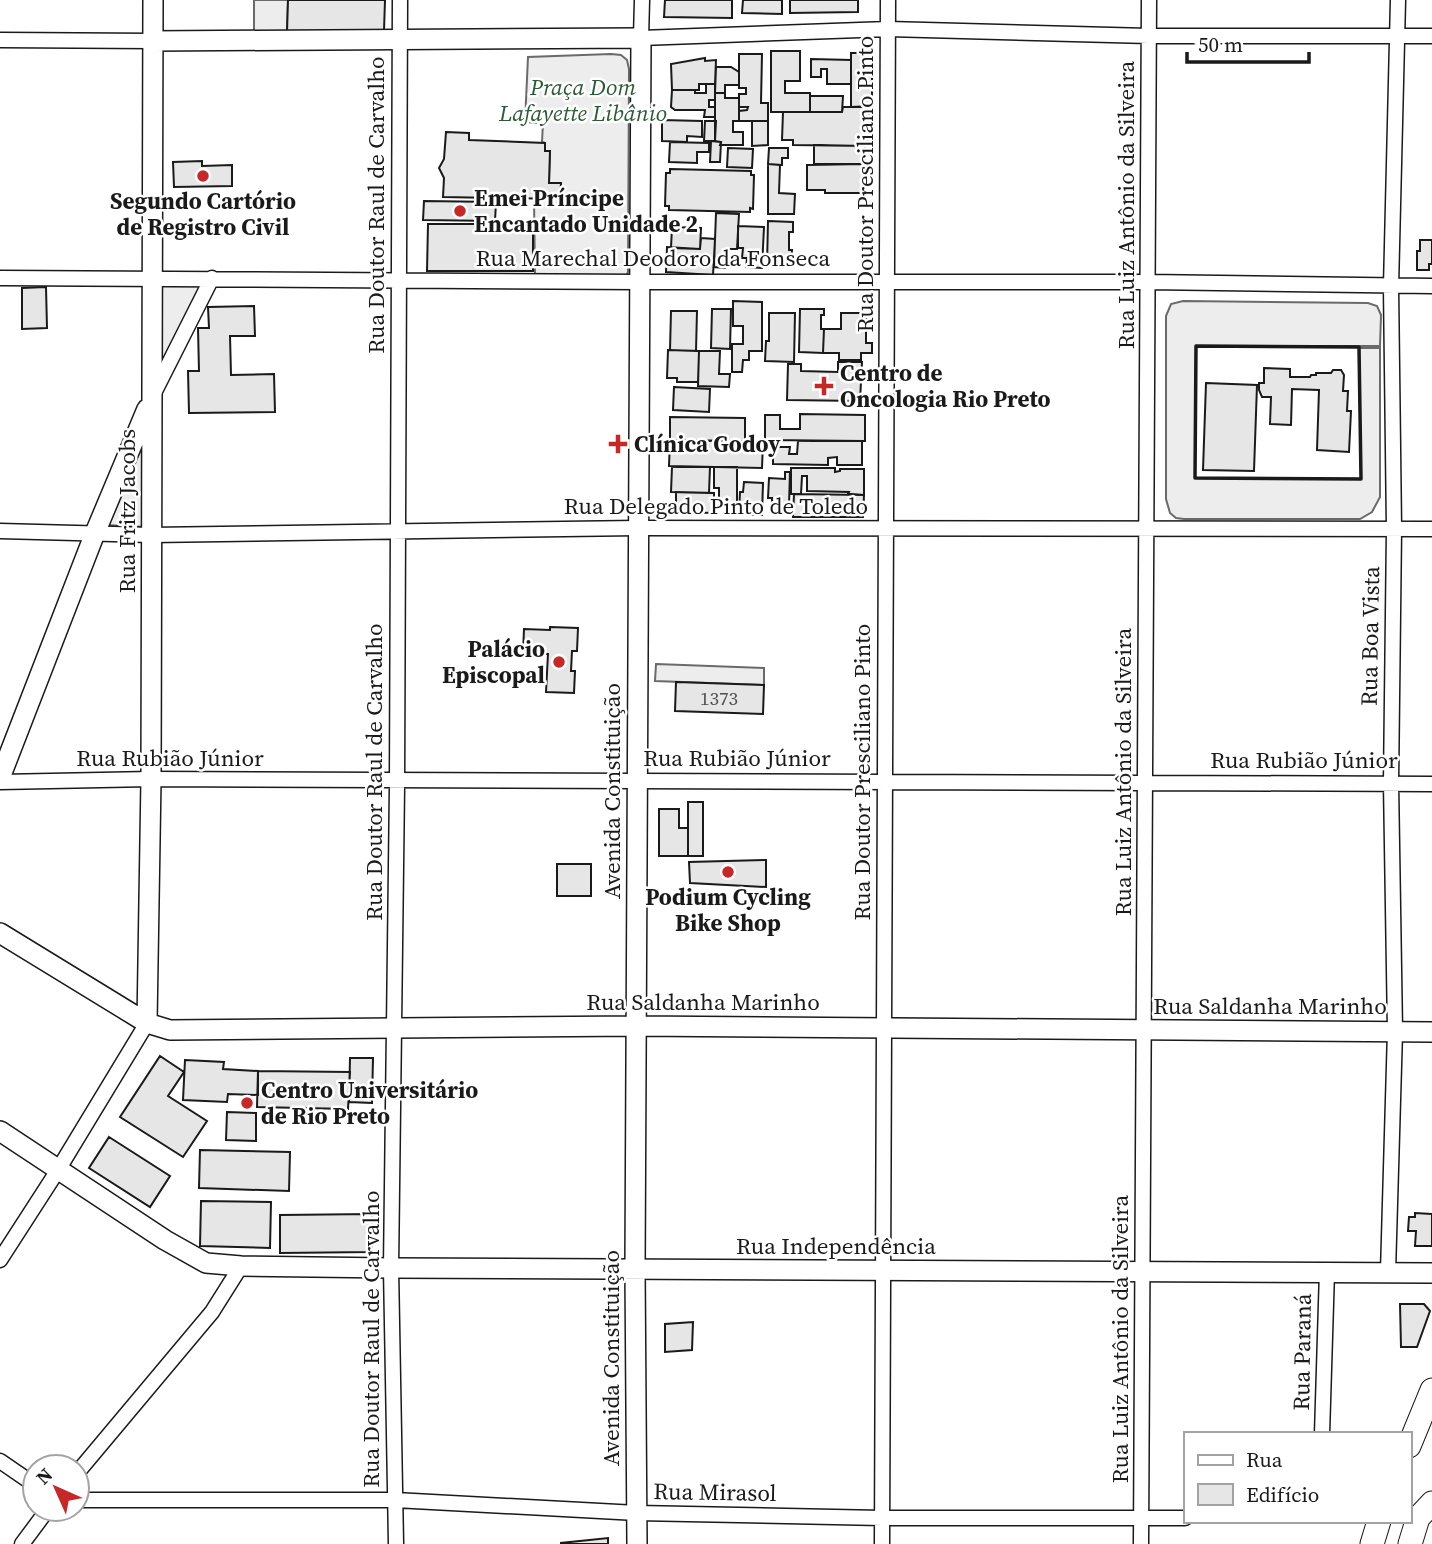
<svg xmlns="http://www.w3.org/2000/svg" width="1432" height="1544" font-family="'Source Serif 4',serif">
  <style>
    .built { fill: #ededed; stroke: #6a6a6a; stroke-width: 2 }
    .building { fill: #e6e6e6; stroke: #1a1a1a; stroke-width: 2 }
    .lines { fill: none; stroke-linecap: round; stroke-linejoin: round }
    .minor-casing { stroke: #1a1a1a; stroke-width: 17 }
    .tertiary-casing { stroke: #1a1a1a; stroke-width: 22 }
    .primary-casing { stroke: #1a1a1a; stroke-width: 25 }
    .minor { stroke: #fff; stroke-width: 14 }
    .tertiary { stroke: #fff; stroke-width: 19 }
    .primary { stroke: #fff; stroke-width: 23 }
    .wall { stroke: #1a1a1a; stroke-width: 3.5 }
    .poi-dot { fill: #c62828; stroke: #fff; stroke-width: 2.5 }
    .labels { text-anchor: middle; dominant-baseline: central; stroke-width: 5; stroke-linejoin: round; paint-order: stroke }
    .number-label { font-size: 19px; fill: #4d4d4d }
    .park-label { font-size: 23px; font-style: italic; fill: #2b5a34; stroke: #fff }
    .street-label { font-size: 23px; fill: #1a1a1a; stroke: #fff }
    .poi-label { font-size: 23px; font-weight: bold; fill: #1a1a1a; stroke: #fff; text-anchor: start }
  </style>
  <rect width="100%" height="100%" fill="#fff"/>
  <path class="built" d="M254,0H288L287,32L254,31Z
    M611,54L621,55L627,60L629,69L628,272L626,276H535L534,199H560L561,183H549L550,152L545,151V143L542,142L543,123L525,122L528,57Z
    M156,281H207L157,380Z
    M1183,301L1368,303L1377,306L1381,315L1380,346H1196L1195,478L1361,479L1359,348H1380V497L1372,512L1360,519H1184L1176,518L1170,513L1166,499V316L1171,304Z
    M150,416L146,527L105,525Z
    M656,664L764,668V685L655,681Z"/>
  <path class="building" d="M288,0H385L384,31L287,32Z
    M665,0H732V18L664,17Z
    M743,0H782V14L742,13Z
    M790,0H858V12L790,13Z
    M771,51H800V81H785V93H810V112H771Z
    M851,53H868L872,57V106L851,107Z
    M739,54H762L761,103H768V121H739V111L747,110L748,107H739V94H746V88H739Z
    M705,58V61L716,60L715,84H699V90H672L671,64Z
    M811,59L851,60V84H827V69H821V77H811Z
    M716,67H731L739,72V85H725V93H715Z
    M706,84H715V100H709V107H715V117H704L705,110H675L671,107L672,90H695V93H706Z
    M715,93H725V98H739V121H733V132H743V145H720L721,142L715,141Z
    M810,96H843L842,112H810Z
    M843,107H869L868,146L793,145V140H782L783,112H842Z
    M662,120L702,121V137L687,136V142L662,141Z
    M705,121H716L715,141H704Z
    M752,121H768V145L752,146Z
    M446,132L469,133V140L545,143V151H550L549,183H561L560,199L443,197L444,178L439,168L444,159Z
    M711,141L721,142L720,162H710Z
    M670,142L709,143V152H697V163L669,162Z
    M814,145L865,146V164H814Z
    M728,148L753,149L752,168L727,167Z
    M769,148H788V158H782V165L768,164Z
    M202,161V166L232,165V186L174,187L173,162Z
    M768,164L780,165L779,193L795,194L794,214H768Z
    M865,164L864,193H825V190H807V165Z
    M670,169L751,171V175H754L753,209L750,208V212L669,210V206H665L666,173H670Z
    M424,201L496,202L495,221L423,220Z
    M716,213L739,214L737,249H725V268L714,267Z
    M768,221L793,222V232H789V250H792L791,265H767Z
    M428,224H533V271H427Z
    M738,226L764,227L762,268L746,267L747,258H742L743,248H738Z
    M672,227L701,228L700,249L671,248Z
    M701,238L715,239L713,275L666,272L667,247L700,249Z
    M1420,240H1432V264H1429V270H1417V251H1420Z
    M46,287L47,328L22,329V288Z
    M733,301L762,302V351H749V360H743L742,372H732V344H743V326H733Z
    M254,306L255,336H230L231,375L274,374L275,412L189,413L188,371H199L198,328H209L208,307Z
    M712,309H731L730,349L711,348Z
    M800,309H824V315H821V329H824L823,353L799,352Z
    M671,311H697L696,351L670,350Z
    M769,313H795L794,362L765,361L766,341H769Z
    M841,313H866V343H872V353H861V360H839V353H823L824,329H841Z
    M668,350L699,351L698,382H677V378H667Z
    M699,351H720L719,374H730L729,387L698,386Z
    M838,362H862L860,401L787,400L788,364H801V371L838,372Z
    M1264,368L1290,369V377H1310L1311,375H1316V373H1331L1333,370H1341L1344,375L1343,391H1348L1347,411H1351L1349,452L1317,450L1319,390L1292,389L1291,425L1270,424L1271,397H1262L1259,390V383H1264Z
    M1206,383L1257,385L1254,471L1203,470Z
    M674,387L710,389L709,412L673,410Z
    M800,414L865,415V441L765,440V415H780V429H800Z
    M670,417L745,418V441L670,440Z
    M670,440L763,442L762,468L669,466Z
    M798,441H862V465H837V457L828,458V465L773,464V447H790L789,454H797Z
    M672,467H710L709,493L671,492Z
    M714,467H737V505L719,504V488H714Z
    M791,468H835V472L840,471V469H864V495L848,494L849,492L807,491V476H802L801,494H791Z
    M785,472H790L789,505H792V513H772V498H768L769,478L785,479Z
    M744,482L763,483L762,515L739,514L740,492H743Z
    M676,492L714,493V513L676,512Z
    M794,494L864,495L863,517H793Z
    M550,627L578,628L577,651H572L571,671H575L574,693L546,692L548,654L523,653L524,629L550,630Z
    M676,682L764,685L763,714L675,711Z
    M688,802H703V856H688Z
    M659,809H679V828H688V856H659Z
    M766,860V887L690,883L689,862Z
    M557,864H591V896H557Z
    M160,1056L184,1072L168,1096L207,1121L183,1157L120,1117Z
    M350,1058H373L372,1103L349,1102Z
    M185,1060L224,1062L223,1069L258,1071V1095L228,1094L227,1102L183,1100Z
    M258,1071L350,1072L348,1109L257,1107Z
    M227,1112L256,1113V1141L226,1140Z
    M109,1137L170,1176L150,1207L89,1168Z
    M200,1150L290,1152L289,1191L199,1188Z
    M201,1201L271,1202L270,1248L200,1246Z
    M1415,1213L1432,1214V1246H1415L1416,1231H1408L1409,1217H1415Z
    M372,1214V1252L280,1253V1215Z
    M1400,1304H1424L1430,1311L1417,1347H1401Z
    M693,1322L692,1350L665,1352V1324Z
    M608,1538V1544H561V1543Z"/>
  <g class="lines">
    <g class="minor-casing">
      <path id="minor" d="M642,0L641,38L888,29L1149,36H1432
        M0,40L153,41
        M0,278L639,282H1148L1432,286
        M154,393L212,278
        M0,531L151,535L638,528L1432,529
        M0,782L151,779L1432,784
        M0,1260L58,1170L147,1023
        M1388,1272L1395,1031L1391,783L1394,529L1391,287L1398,0
        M1322,1434L1327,1271
        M0,1461L35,1485
        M77,1473L212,1312L241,1266
        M77,1500H395L637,1513L882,1518H1185
        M22,1544L48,1509
        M396,1544L391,1268L397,786L400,0
        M882,1544L888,0
        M1141,1544L1149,0"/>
    </g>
    <g class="tertiary-casing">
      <path id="tertiary" d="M153,41L641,38L635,1269L637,1544
        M0,778L95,533L147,409
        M0,933L147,1023L170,1030L636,1026L1432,1032
        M147,1023L151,779L153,0
        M0,1131L165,1240L206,1263L241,1266L391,1268L1432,1273"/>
    </g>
    <g class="primary-casing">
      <path id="primary" d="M1409,1446L1432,1390
        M1372,1544L1379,1521
        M1410,1544L1418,1518L1432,1503"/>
    </g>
    <use href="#minor" class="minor"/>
    <use href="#tertiary" class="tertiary"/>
    <use href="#primary" class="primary"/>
    <path class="wall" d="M1196,346L1359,347L1361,479L1195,478Z"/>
  </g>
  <g class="poi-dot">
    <circle cx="203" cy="176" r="7"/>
    <circle cx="460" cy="211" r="7"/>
    <path d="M820.5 375.5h7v7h7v7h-7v7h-7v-7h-7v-7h7z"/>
    <path d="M614.5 433.5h7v7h7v7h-7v7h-7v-7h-7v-7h7z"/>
    <circle cx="559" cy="662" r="7"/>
    <circle cx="728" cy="872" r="7"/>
    <circle cx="247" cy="1103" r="7"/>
  </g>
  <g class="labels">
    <g class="number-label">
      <text x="719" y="698">1373</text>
    </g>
    <g class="park-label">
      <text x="583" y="87">Praça Dom<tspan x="583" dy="26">Lafayette Libânio</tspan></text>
    </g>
    <g class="street-label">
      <text transform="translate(865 184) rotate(-90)">Rua Doutor Presciliano Pinto</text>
      <text transform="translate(376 205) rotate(-90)">Rua Doutor Raul de Carvalho</text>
      <text transform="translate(1126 205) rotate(-90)">Rua Luiz Antônio da Silveira</text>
      <text x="653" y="258">Rua Marechal Deodoro da Fonseca</text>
      <text x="716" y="506">Rua Delegado Pinto de Toledo</text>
      <text transform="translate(127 511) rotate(-90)">Rua Fritz Jacobs</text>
      <text transform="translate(1370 636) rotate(-89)">Rua Boa Vista</text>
      <text x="170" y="758">Rua Rubião Júnior</text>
      <text x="737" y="758">Rua Rubião Júnior</text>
      <text x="1304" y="760">Rua Rubião Júnior</text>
      <text transform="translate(374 772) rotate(-90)">Rua Doutor Raul de Carvalho</text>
      <text transform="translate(862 772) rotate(-90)">Rua Doutor Presciliano Pinto</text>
      <text transform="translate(1123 772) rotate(-90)">Rua Luiz Antônio da Silveira</text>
      <text transform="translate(612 791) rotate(-90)">Avenida Constituição</text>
      <text x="703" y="1002">Rua Saldanha Marinho</text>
      <text x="1270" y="1006">Rua Saldanha Marinho</text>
      <text x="836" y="1246">Rua Independência</text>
      <text transform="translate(371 1339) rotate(-90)">Rua Doutor Raul de Carvalho</text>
      <text transform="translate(1120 1339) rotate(-90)">Rua Luiz Antônio da Silveira</text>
      <text transform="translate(1302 1352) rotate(-89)">Rua Paraná</text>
      <text transform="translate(611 1358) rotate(-90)">Avenida Constituição</text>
      <text transform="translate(715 1492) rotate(1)">Rua Mirasol</text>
    </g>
    <g class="poi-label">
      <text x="474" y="198">Emei Príncipe<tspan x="474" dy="26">Encantado Unidade 2</tspan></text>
      <text x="203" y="201" text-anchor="middle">Segundo Cartório<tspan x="203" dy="26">de Registro Civil</tspan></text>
      <text x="840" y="373">Centro de<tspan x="840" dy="26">Oncologia Rio Preto</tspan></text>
      <text x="634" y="444">Clínica Godoy</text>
      <text x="545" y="649" text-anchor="end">Palácio<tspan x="545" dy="26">Episcopal</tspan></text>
      <text x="728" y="897" text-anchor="middle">Podium Cycling<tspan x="728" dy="26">Bike Shop</tspan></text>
      <text x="261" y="1090">Centro Universitário<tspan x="261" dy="26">de Rio Preto</tspan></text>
    </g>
  </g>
  <rect x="1184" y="1432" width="228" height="91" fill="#ffffff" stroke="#a3a3a3" stroke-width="2"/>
  <rect x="1198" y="1455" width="35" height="10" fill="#ffffff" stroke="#a3a3a3" stroke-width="2"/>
  <text x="1246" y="1467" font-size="21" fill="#1a1a1a">Rua</text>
  <rect x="1198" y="1484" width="35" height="21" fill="#e6e6e6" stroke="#a3a3a3" stroke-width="2"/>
  <text x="1246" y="1502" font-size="21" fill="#1a1a1a">Edifício</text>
  <g transform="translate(56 1488) rotate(315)"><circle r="33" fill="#ffffff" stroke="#a3a3a3" stroke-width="2"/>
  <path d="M0-5L12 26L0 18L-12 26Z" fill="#c62828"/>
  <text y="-10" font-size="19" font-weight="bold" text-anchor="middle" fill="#1a1a1a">N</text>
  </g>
  <path d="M1187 52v10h122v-10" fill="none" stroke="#1a1a1a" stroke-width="3.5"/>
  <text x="1198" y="52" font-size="21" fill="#1a1a1a" stroke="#ffffff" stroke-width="5" paint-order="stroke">50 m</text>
</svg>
